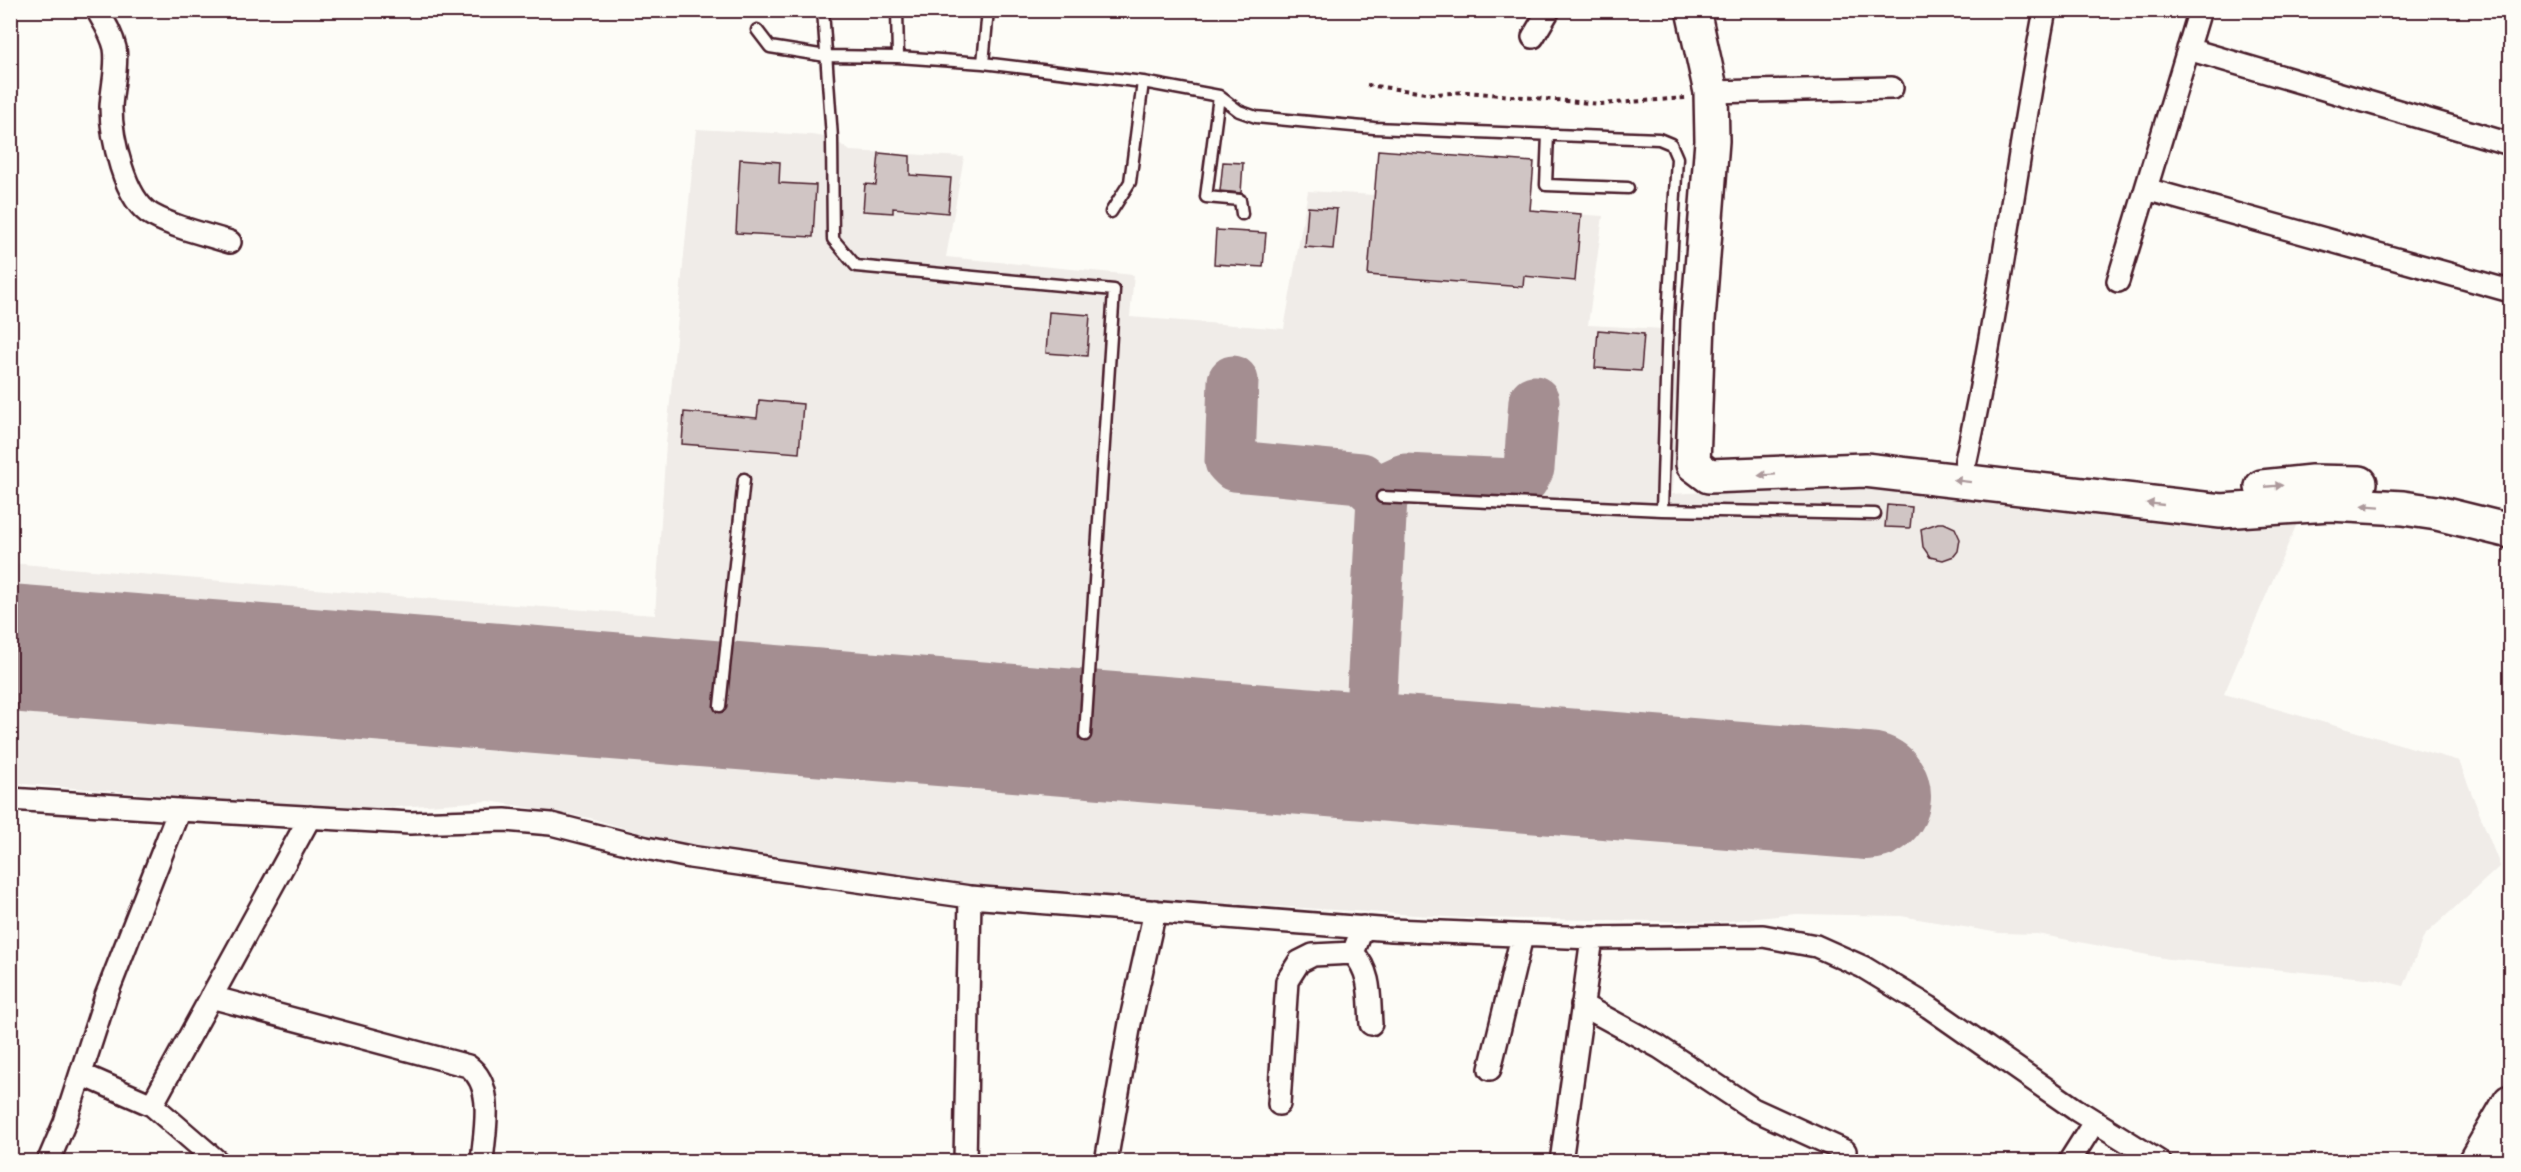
<svg xmlns="http://www.w3.org/2000/svg" width="2521" height="1172" font-family="Mynerve,sans-serif">
  <style>
    .built { fill: #f0ece8 }
    .lines { fill: none; stroke-linecap: round; stroke-linejoin: round }
    .taxiway { stroke: #a48e91; stroke-width: 51 }
    .runway { stroke: #a48e91; stroke-width: 128 }
    .building { fill: #d0c5c4; stroke: #4a1f2b; stroke-width: 1.5 }
    .service-casing { stroke: #4a1f2b; stroke-width: 15 }
    .minor-casing { stroke: #4a1f2b; stroke-width: 26 }
    .trunk-casing { stroke: #4a1f2b; stroke-width: 38 }
    .path { stroke: #4a1f2b; stroke-width: 4; stroke-dasharray: 4.5 4.5; stroke-linecap: butt }
    .service { stroke: #fdfcf7; stroke-width: 10 }
    .minor { stroke: #fdfcf7; stroke-width: 21 }
    .trunk { stroke: #fdfcf7; stroke-width: 33 }
    .oneway { fill: #ac999b }
  </style>
  <rect width="100%" height="100%" fill="#fdfcf7"/>
  <filter id="ink" filterUnits="userSpaceOnUse"><feTurbulence type="fractalNoise" baseFrequency=".0167" numOctaves="2"/><feDisplacementMap in="SourceGraphic" scale="12" xChannelSelector="R" yChannelSelector="G"/><feConvolveMatrix kernelMatrix="1 2 1 2 8 2 1 2 1" color-interpolation-filters="sRGB"/></filter>
  <g filter="url(#ink)">
    <path class="built" d="M696,129L811,135L832,138L850,151L964,157L946,257L1134,275L1130,317L1284,329L1308,191L1374,195L1378,150L1534,162L1530,211L1603,216L1588,325L1683,330L1672,494L1857,483L2298,521L2224,694L2459,761L2500,866L2424,936L2404,986L2376,979L2169,959L2037,934L1999,933L1901,916L1796,914L1719,922L1464,918L997,889L704,852L590,818L489,801L350,810L11,783L10,563L433,599L655,615L666,443Z"/>
    <g class="lines">
      <path class="taxiway" d="M1233,381L1230,461L1235,466L1361,478L1382,497
        M1327,754L1353,734L1371,712
        M1409,760L1389,742L1371,712L1382,497L1392,485L1405,479L1514,484L1523,479L1529,468L1534,401"/>
      <path class="runway" d="M10,648L1867,796"/>
    </g>
    <path class="building" d="M1378,150L1534,162L1530,210L1581,214L1575,281L1524,276L1523,287L1368,275Z
      M879,153L910,156V175L951,178L948,213L893,208V213L863,211L865,184L876,185Z
      M740,159L780,162L779,183L816,185L813,237L736,233Z
      M1223,162L1243,163L1241,193L1220,191Z
      M1308,207L1337,209L1333,249L1305,247Z
      M1216,230L1266,233L1263,267L1214,264Z
      M1049,312L1090,315L1087,356L1046,353Z
      M1598,330L1644,334L1641,371L1595,368Z
      M759,400L803,404L799,453L682,444L684,412L757,418Z
      M1887,505L1912,507L1910,528L1885,527Z
      M1938,523H1944L1955,528L1960,539L1958,551L1954,556L1943,560L1930,557L1923,547L1921,529Z"/>
    <g class="lines">
      <g class="service-casing">
        <path id="service" d="M823,10L832,138L833,239L856,266L1114,290L1085,735
          M897,10L898,57
          M757,30L770,47L826,56L898,57L983,63L1143,82L1219,96L1239,111L1256,117L1374,128L1659,139L1671,144L1677,158L1668,317L1662,510
          M983,63L988,10
          M1219,96L1206,197L1240,200L1242,214
          M1548,134L1546,185L1628,188
          M1111,212L1130,182L1143,82
          M1382,497L1662,510L1875,514
          M720,706L744,479"/>
      </g>
      <g class="minor-casing">
        <path id="minor" d="M97,10C104,22 112,34 115,48C118,67 112,87 111,107C111,136 124,200 152,215C176,228 204,234 230,242
          M1533,37L1549,10
          M2188,49L2510,144
          M1711,92L1892,88
          M2146,189L2510,291
          M2118,281L2200,10
          M1966,460C1999,311 2016,160 2045,10
          M10,799L179,810
          M1353,953C1372,973 1369,998 1371,1024
          M211,997L468,1066C496,1086 484,1132 482,1162
          M1582,1005L1659,1047L1753,1109L1845,1151
          M1490,1069L1522,936
          M81,1074L152,1105L310,817
          M1279,1104L1287,981L1299,962L1313,955L1353,953L1363,927
          M152,1105L218,1162
          M48,1162L65,1122L106,996L179,810L410,823L505,820L551,824L646,848L690,857L970,897L1392,930L1592,938L1763,936L1816,946L1863,967L1929,1007L2075,1109L2160,1162
          M965,1162L970,897
          M1106,1162L1130,1023L1155,911
          M1561,1162L1592,938
          M2069,1162L2095,1121"/>
      </g>
      <g class="trunk-casing">
        <path id="trunk" d="M1693,464L1709,476L1865,470L2221,511L2330,504L2403,508L2437,513L2510,531
          M1693,464L1698,320L1712,141L1711,92L1693,10
          M2262,487L2312,482L2360,483
          M2475,1162L2510,1102
          M2502,1162L2510,1148"/>
      </g>
      <path class="path" d="M1367,85L1433,94L1467,92L1600,104L1686,98"/>
      <use href="#service" class="service"/>
      <use href="#minor" class="minor"/>
      <use href="#trunk" class="trunk"/>
    </g>
    <defs><path id="oneway-solid" d="M-6-.8H1V-3.2L6.5 0L1 3.2V.8H-6Z" transform="scale(1.5)"/></defs>
    <g class="oneway">
      <use href="#oneway-solid" transform="translate(1767 475) rotate(176)"/>
      <use href="#oneway-solid" transform="translate(1962 481) rotate(-173)"/>
      <use href="#oneway-solid" transform="translate(2274 486) rotate(-5)"/>
      <use href="#oneway-solid" transform="translate(2155 504) rotate(-174)"/>
      <use href="#oneway-solid" transform="translate(2371 506) rotate(-176)"/>
    </g>
  </g>
  <rect width="2521" height="1172" fill="none" stroke="#fdfcf7" stroke-width="36"/>
  <rect x="18" y="18" width="2485" height="1136" fill="none" stroke="#4a1f2b" stroke-width="2" filter="url(#ink)"/>
</svg>
